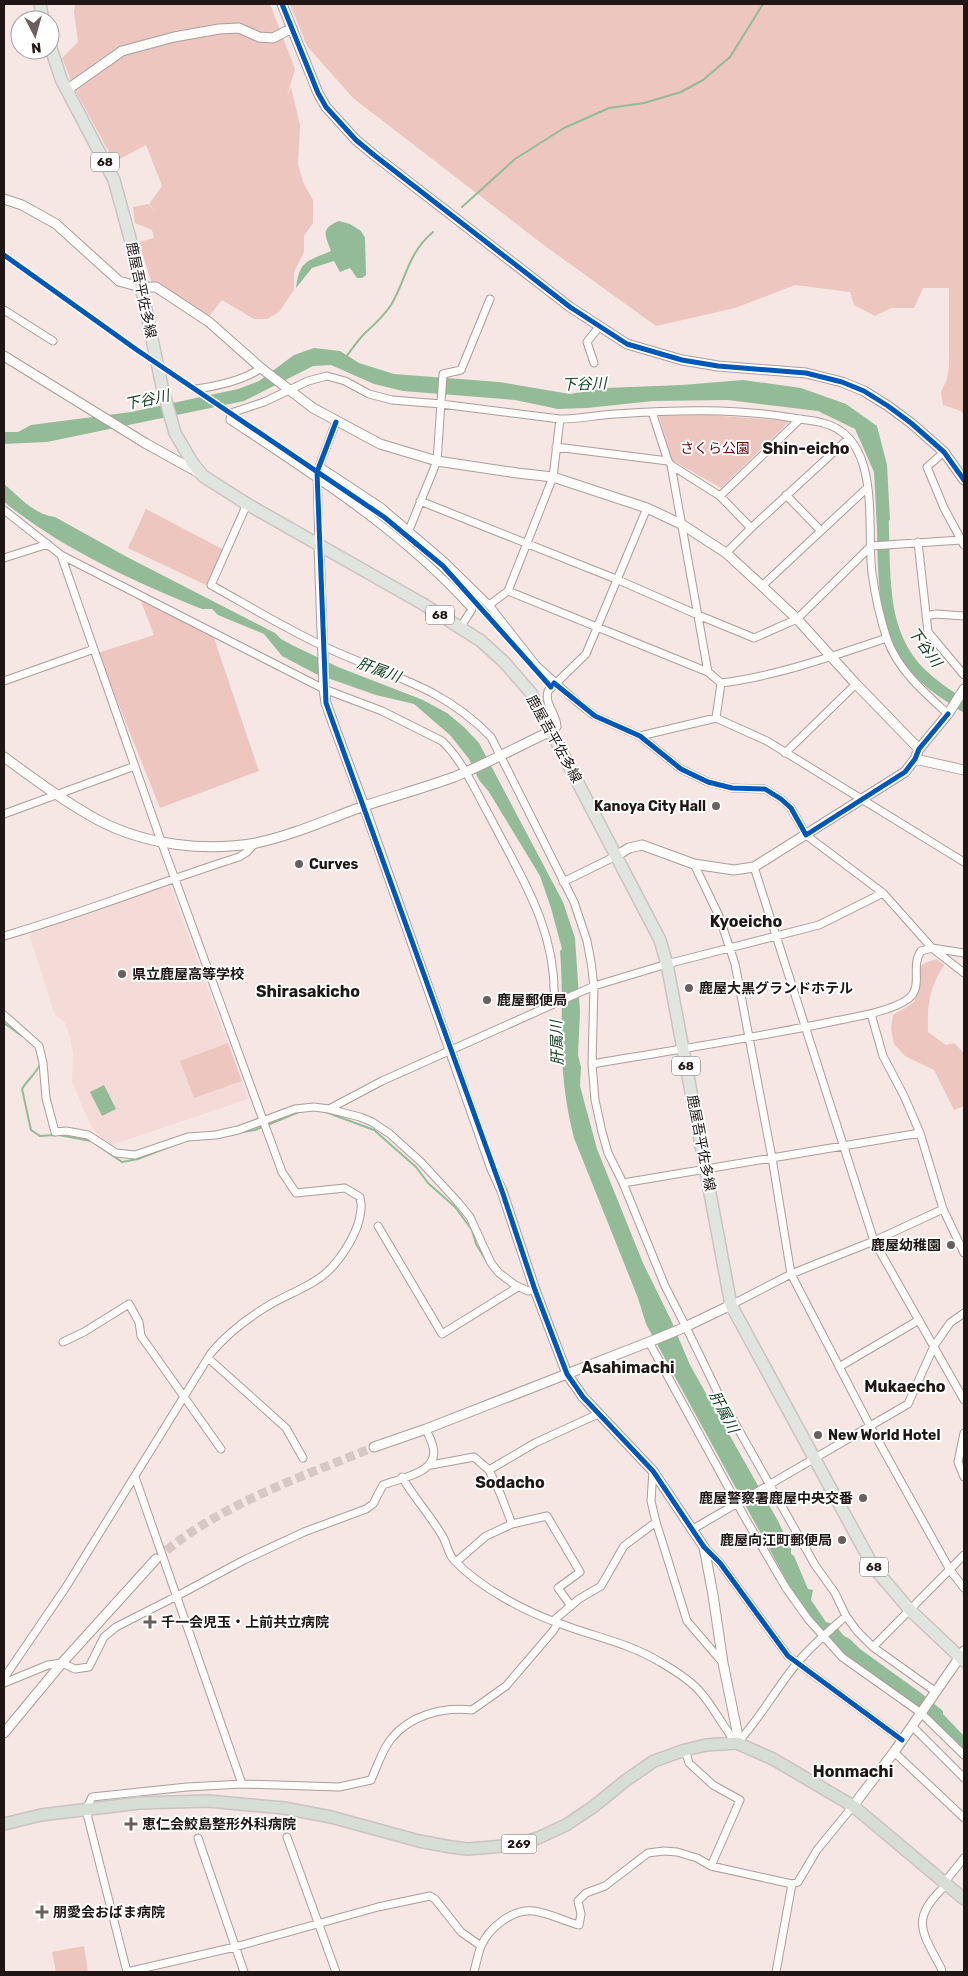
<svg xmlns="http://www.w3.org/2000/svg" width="968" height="1976" font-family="Rubik,'Noto Sans JP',sans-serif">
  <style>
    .built { fill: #f5dbd7 }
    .green { fill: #ecc6bf }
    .water { fill: #93bb97 }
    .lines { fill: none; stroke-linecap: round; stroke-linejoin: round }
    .stream { stroke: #93bb97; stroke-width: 2 }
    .river { stroke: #93bb97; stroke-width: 12 }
    .tertiary-tunnel { stroke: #d6c8c5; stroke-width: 9; stroke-dasharray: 9 4.5; stroke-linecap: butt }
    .minor-casing { stroke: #aa9e9c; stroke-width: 9 }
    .tertiary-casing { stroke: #aa9e9c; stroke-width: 11 }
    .primary-casing { stroke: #cbc3c2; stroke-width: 14 }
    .trunk-casing { stroke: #cbc3c2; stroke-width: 14 }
    .minor { stroke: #fefbfb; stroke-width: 7 }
    .tertiary { stroke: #fefbfb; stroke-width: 9 }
    .primary { stroke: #e0e5e0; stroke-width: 11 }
    .trunk { stroke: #d6ded6; stroke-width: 11 }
    .cycleway-casing { stroke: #fff; stroke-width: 8 }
    .cycleway { stroke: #0057b8; stroke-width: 5 }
    .poi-dot { fill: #6a5f5d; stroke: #fff; stroke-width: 2 }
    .labels { text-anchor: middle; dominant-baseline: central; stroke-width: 4; stroke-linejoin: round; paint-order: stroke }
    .shield { fill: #fff; stroke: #625c5b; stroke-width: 1 }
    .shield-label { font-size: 12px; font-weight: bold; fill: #1f1615 }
    .street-label { font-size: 14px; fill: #1f1615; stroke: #fff }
    .park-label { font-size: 14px; fill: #660502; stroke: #fff }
    .poi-label { font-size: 14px; font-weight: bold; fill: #1f1615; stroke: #fff; text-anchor: start }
    .water-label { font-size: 15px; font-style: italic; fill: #0f3f1e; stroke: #fff }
    .quarter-label { font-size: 16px; font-weight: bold; fill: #1f1615; stroke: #fff }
  </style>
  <rect width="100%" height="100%" fill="#f6e7e4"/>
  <path class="built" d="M169,882L248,1099L112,1145L99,1136L92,1128L72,1082L73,1054L69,1034L65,1022L55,1015L29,934Z"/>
  <path class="green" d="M75,4H270L295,69L287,96L291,87L300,125L298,164L303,182L313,200V223L304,236V252L294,272V290L279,312L267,319H254L222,300L208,318L152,284L139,242L154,238L152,230L135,223L133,207L148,204L155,212L149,204L162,186L146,145L116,161L109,152L76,92L62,58L78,42L74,12Z
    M290,4H964V415L961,411L943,405L941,392L947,379L949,366V288H923L914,308H891L875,316L854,305L850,292L795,285L735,308L656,326L545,246L353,98L307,46Z
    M709,415L790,421L721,488L672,460L659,416Z
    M146,509L224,550L208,586L128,548Z
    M140,599L213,635L259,771L160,808L98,653L154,635Z
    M937,959L944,965C929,989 927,1004 928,1032L946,1045L954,1043L964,1053V1106L954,1110L934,1070L905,1056L894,1044L891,1029L893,1015C898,1011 905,1009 910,1005C925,994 912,975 922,965C925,962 932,961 937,959Z
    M228,1043L242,1081L194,1098L180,1061Z
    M84,1946L88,1972H56L52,1952Z"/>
  <path class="water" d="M339,221L350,224L361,231L365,238L366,275L362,278H357L350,268L340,272L334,261L312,268L296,288C300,259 307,262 331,251C326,236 319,229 339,221Z
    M314,348L340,351L359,363L394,374L499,382L570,394L605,388L682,385L743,380L801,388L846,404L877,426L887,465L890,520L877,525L874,472L855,429L818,411L728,400L653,401L587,408L558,409L515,400L403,391L374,384L331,365L313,366L244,401L47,442L4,444V432H18L31,425L131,412L238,389L259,381L294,355Z
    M4,484C21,498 33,514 55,517L127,557L275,633L281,639L292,645L338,667L423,700L447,713L464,727L479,743L563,902L575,938L580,1012L578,1055L581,1067L580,1086L597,1149L643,1263L671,1320L690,1365L778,1521L791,1548V1554L794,1556L808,1589L813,1590L811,1600L826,1622L834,1624L844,1636L850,1639L860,1649L921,1693L943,1711V1714L964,1736V1751L931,1718L911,1701L845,1656L811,1619L789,1585L646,1324L638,1298L574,1138C567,1111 563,1083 562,1055C561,1020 563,986 560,951L562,949L551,908L540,876L489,792L479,780L469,759L450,735L414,704L376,695L316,674L282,656L264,634L218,615L212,609H202C132,581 63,549 4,502Z
    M104,1085L116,1109L102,1116L90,1092Z"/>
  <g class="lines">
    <path class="stream" d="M462,207L515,159L564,128L609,108L644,103L681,92L703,80L730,57L763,4
      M346,357C352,349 358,340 365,333C375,324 384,316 391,305C407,278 407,254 433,232
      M4,1023L22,1036
      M40,1064C36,1074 28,1079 22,1089L31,1130L40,1136L55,1135
      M323,1111L374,1130L416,1167L428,1183L455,1207L472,1230L476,1244L487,1262
      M242,1132L255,1130L299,1112
      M59,1135L91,1141L122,1162L138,1159L174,1145"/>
    <path class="river" d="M882,507C886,561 876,625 916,669C930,684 947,695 964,706"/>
    <path class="tertiary-tunnel" d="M156,1559C173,1545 190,1532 209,1521C261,1490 319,1470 374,1447"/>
    <g class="minor-casing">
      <path id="minor" d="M4,310L53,341
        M594,363L587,342L599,327
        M196,389C217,386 243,381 261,368
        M652,412L668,461L671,465L720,496L751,528
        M556,447L668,461
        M944,452L927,467L944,508L964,545
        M671,465L708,672
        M319,466L381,507L445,562L489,605L536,665L578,703L595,716L640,736L681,769L708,782L732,788L765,789L781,799L791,808L806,835L883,893L932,948L964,973
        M786,495L821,531
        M720,496L800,419
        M420,501L616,579L698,615L754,638L797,619L871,546L961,540
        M247,504L211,585C247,605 283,627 321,645C385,676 439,683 491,737L574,902L587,941L591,962L594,986L592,1064L595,1100L602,1132L608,1153L623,1183L665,1286L686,1327L719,1395L815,1565L835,1593L846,1616L857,1631L873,1647L936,1692
        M4,510L61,555L324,689L382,711L442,741C463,761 475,790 489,815C521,877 558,931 554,1004
        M409,530L437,461L443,374L461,370L490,299
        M918,542L928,632L964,675
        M319,545L317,472L336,422
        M726,553L751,528L849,438
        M4,558L48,544
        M762,586L867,488
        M508,591L708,672L721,683C777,676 833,656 887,638
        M489,605L508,591L553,477L560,419
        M926,616L936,614L964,616
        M460,628L472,609C403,532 316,477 230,420L231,413L264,402L308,381L327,376L345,381L369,394L392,400L441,404L560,419C579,419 597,415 616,414C675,410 734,408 793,418C803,420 813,420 823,423C883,438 866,527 872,573C875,594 880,618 887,639C898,670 925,693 948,714
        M4,681L94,649
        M716,718L721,683
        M549,732L557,727C557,714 544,704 548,691L586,654L647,508
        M640,736L716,718L767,741L964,862
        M785,753L856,684
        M4,814L135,766
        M694,864L719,916L735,964L772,1158L791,1274L870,1426L950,1570L964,1588
        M754,867L874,1241L964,1400
        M563,882L616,856
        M4,936C83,913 160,882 239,857L247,852L255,843
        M871,1014L883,1056L904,1096L920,1133L943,1209L964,1253
        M4,1015L39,1046L43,1063L46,1098L55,1132L66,1131L88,1135L116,1153L135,1155L188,1137L216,1135L238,1130L295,1109L314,1107L329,1109L360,1117L372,1122L390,1134L421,1162L457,1201L470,1217L491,1263L499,1273L515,1285L528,1291L535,1290
        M592,1064C673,1050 755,1038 835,1021C855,1017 892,1011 908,999C924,987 910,966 921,951L932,948L964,953
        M329,1109L382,1081L594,986L667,964L819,925L883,893
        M623,1183L920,1133
        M378,1226L442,1334L518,1287
        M731,1305L791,1274L874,1241L943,1209
        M63,1342L84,1332L129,1304L139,1322L141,1336L221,1449
        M649,1342L744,1516L786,1588L808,1619L842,1657L921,1713L964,1755
        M208,1358L286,1428L303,1458
        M839,1367L919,1320
        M964,1433L958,1462L964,1477
        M431,1465L474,1457L489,1470L500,1493L512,1524L547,1516L580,1572L558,1588L571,1606
        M489,1470L535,1443L598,1414
        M653,1471L651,1501L656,1522L687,1621L723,1663
        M135,1477L242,1784
        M402,1477C414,1498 431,1516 443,1537C447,1544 448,1554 454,1560C480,1588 526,1612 561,1624C595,1637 629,1643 660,1662C674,1670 692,1681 702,1694C715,1709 723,1728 737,1743C760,1719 776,1688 798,1662C812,1645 829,1631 846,1616
        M693,1529L908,1404L934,1346L950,1323L964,1313
        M704,1547L720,1563L788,1656L902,1740
        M456,1562L486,1536L512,1524
        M553,1621L579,1599L601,1586L624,1546L656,1522
        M873,1647L964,1555
        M4,1678L66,1587L211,1353C227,1334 249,1317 271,1304C285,1296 301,1290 315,1281C336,1269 360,1233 361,1208C362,1205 360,1201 360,1197L345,1188L296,1193L282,1172L161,841L61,555
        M4,1683L48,1665L62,1663L75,1669L89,1667L104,1637L116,1627L177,1596L244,1560L304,1532L366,1509L373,1504L383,1485C400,1478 440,1473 433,1447C432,1441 428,1435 426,1429
        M912,1726L964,1778
        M685,1750L689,1763L713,1785L740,1800L711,1866
        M894,1752L964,1818
        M287,1837L336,1972
        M198,1838L244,1972
        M944,1883L964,1858
        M127,1972L86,1810L92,1797L187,1787L242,1784L339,1787L371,1780C377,1767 382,1750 391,1739C410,1715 442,1707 472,1710L506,1686L553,1631L558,1623
        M127,1972L235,1947L378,1907L430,1896L435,1899L461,1932L481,1946
        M474,1972C476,1964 478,1954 481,1946C489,1928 513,1908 534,1911C549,1913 564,1921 579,1925L581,1914L578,1901L586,1893L605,1886L648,1853L664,1851L677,1852L697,1858L711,1866L792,1884L798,1882L817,1850L853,1806
        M776,1972L792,1884
        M942,1972L941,1968C921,1930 910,1919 946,1885"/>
    </g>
    <g class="tertiary-casing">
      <path id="tertiary" d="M282,4L318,93L326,107L356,140L374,155L570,307L627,344L682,360L718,366L806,373L842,382L864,391L888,406L911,423L944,452L964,480
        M68,89L122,51L174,37L219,29L239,28L259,37L273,38L292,28
        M4,199L22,205L56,224L119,281L140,287H156L209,322L261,368L313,408L380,444L437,461L517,473L553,477L647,508L683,525L726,553L762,586L797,619L856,684L919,749
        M4,356L145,443L199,473
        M319,545L324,689L326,703L336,731L364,806L492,1169L502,1191L535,1290L567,1374L583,1397L653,1471L704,1547L713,1595L723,1663L737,1731V1743
        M4,757C34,779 65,802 98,820C145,845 205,852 256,843C294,835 328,819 364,806C394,796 424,788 454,777C486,764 517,747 549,732
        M915,759L964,770
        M616,856L629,848L642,845L694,864L734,870L754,867L905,772L915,759L919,749L948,714L964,689
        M374,1447L426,1429L654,1340L683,1328L731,1305
        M4,1733L62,1663L156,1559
        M853,1806L894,1752L964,1651"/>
    </g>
    <g class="primary-casing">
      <path id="primary" d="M40,4L43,20
        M50,45L61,79L114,180L134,253L163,391L175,433L192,462L203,476L247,504L423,604L481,641L505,663L531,693L660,940L667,964L731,1305L874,1568L910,1610L964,1661"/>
    </g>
    <g class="trunk-casing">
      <path id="trunk" d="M4,1824L41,1815L139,1803L208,1801L284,1808L331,1817L419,1841L451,1847L468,1849L515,1845L538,1838L566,1825L593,1807L625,1781L654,1761L685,1750L706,1745L737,1743L773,1759L853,1806L964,1899"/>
    </g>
    <use href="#minor" class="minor"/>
    <use href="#tertiary" class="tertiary"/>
    <use href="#primary" class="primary"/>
    <use href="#trunk" class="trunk"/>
    <g class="cycleway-casing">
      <path id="cycleway" d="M282,4L318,93L326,107L356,140L374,155L570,307L627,344L682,360L718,366L806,373L842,382L864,391L888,406L911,423L944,452L964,480
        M4,255L137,350L384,517L443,566L551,687
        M336,422L317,472L326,703L502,1191L535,1290L567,1374L583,1397L653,1471L704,1547L720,1563L788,1656L902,1740
        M554,683L595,716L640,736L681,769L708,782L732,788L765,789L781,799L791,808L806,835L905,772L915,759L919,749L948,714"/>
    </g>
    <use href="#cycleway" class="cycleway"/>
  </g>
  <g class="poi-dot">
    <circle cx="716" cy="806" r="5"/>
    <circle cx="299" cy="864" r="5"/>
    <circle cx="122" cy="974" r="5"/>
    <circle cx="689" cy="988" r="5"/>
    <circle cx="487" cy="1000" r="5"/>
    <circle cx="951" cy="1245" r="5"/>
    <circle cx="818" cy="1435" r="5"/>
    <circle cx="863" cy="1498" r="5"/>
    <circle cx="842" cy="1540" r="5"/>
    <path d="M147.5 1614.5h5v5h5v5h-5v5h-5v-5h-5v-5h5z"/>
    <path d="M128.5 1816.5h5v5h5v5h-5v5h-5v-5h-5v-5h5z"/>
    <path d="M39.5 1904.5h5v5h5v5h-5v5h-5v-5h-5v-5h5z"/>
  </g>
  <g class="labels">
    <g class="shield">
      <rect x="91" y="152.5" width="28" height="19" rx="4"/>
      <rect x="426" y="605.5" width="28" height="19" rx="4"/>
      <rect x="672" y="1056.5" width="28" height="19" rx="4"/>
      <rect x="860" y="1557.5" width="28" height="19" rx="4"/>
      <rect x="501.5" y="1834.5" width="35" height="19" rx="4"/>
    </g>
    <g class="shield-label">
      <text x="105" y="162">68</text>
      <text x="440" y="615">68</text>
      <text x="686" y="1066">68</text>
      <text x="874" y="1567">68</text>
      <text x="519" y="1844">269</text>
    </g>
    <g class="street-label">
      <text transform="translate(141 290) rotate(78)">鹿屋吾平佐多線</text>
      <text transform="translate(554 739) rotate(61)">鹿屋吾平佐多線</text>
      <text transform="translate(701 1143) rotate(79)">鹿屋吾平佐多線</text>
    </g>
    <g class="park-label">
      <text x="715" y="448">さくら公園</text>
    </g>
    <g class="poi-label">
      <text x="706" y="806" text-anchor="end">Kanoya City Hall</text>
      <text x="309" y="864">Curves</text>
      <text x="132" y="974">県立鹿屋高等学校</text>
      <text x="699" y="988">鹿屋大黒グランドホテル</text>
      <text x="497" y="1000">鹿屋郵便局</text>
      <text x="941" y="1245" text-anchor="end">鹿屋幼稚園</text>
      <text x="828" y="1435">New World Hotel</text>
      <text x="853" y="1498" text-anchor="end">鹿屋警察署鹿屋中央交番</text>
      <text x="832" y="1540" text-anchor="end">鹿屋向江町郵便局</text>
      <text x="161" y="1622">千一会児玉・上前共立病院</text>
      <text x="142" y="1824">恵仁会鮫島整形外科病院</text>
      <text x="53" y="1912">朋愛会おばま病院</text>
    </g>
    <g class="water-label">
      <text transform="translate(584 384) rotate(-2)">下谷川</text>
      <text transform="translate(147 400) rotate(-12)">下谷川</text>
      <text transform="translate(925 647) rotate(54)">下谷川</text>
      <text transform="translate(379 670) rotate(20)">肝属川</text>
      <text transform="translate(557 1043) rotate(-92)">肝属川</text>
      <text transform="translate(724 1412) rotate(62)">肝属川</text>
    </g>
    <g class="quarter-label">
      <text x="806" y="448">Shin-eicho</text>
      <text x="746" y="921">Kyoeicho</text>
      <text x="308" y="991">Shirasakicho</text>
      <text x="628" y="1367">Asahimachi</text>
      <text x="905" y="1386">Mukaecho</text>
      <text x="510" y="1482">Sodacho</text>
      <text x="853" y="1771">Honmachi</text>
    </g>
  </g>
  <rect width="968" height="1976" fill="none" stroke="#1f1615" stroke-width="10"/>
  <g transform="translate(35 35) rotate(174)"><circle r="24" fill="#ffffff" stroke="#a5a2a1"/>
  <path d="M0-4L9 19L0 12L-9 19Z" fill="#6a5f5d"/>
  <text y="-8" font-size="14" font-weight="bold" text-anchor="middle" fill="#1f1615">N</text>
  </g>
</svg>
